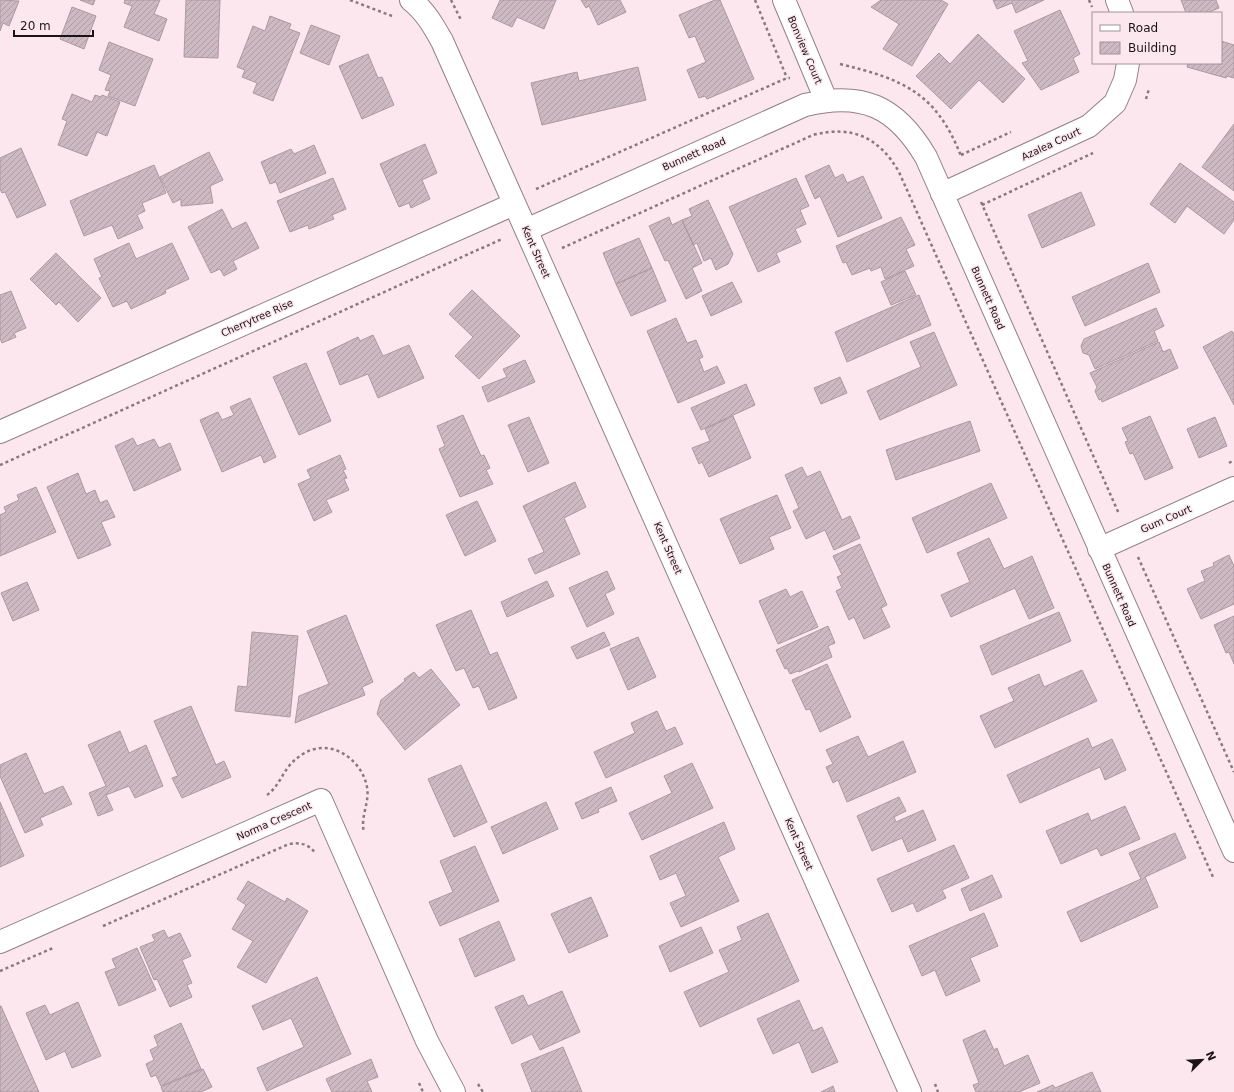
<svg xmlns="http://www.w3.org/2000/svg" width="1234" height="1092" font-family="'DejaVu Sans',sans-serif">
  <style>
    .building { fill: url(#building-hatch); stroke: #ac99a0 }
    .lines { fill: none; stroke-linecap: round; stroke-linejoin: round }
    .minor-casing { stroke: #938088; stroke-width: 24 }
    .path { stroke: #877a7f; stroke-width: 2.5; stroke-dasharray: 3 3; stroke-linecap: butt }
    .minor { stroke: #fff; stroke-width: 22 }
    .labels { text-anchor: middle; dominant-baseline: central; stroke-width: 3; stroke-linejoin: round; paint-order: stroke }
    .street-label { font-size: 10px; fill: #1b1417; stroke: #fce7ef }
  </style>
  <defs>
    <pattern id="building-hatch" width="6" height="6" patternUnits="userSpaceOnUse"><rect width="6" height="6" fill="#cdb9c1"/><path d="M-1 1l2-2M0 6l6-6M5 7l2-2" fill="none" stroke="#af9ea5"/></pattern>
  </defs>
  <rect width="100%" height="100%" fill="#fce7ef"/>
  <path class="building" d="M0,0L19,1L9,26L3,23L0,31Z
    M80,0H95L93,5Z
    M125,0H160L154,14L167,19L159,41L124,27L132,6L124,3Z
    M186,0H220L218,58L184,57Z
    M500,0H556L544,29L517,17L512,27L492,18Z
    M581,0H620L626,12L598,25L589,6L586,8Z
    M715,0H720L754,79L707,99L705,96L699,98L687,70L706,62L695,36L689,38L679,15Z
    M881,0H941L948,4L912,66L883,49L899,24L871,7Z
    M993,0H1044L1016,13L1012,3L997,9Z
    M1181,0H1216L1219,8L1207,13H1186Z
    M72,7L96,16L84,49L60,39Z
    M1060,10L1080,54L1073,58L1079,72L1041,90L1022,63L1028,61L1014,31Z
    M270,16L291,24L289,29L300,33L273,101L253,93L257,83L242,77L245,70L237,67L253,26L265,31Z
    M311,25L340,36L329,65L300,53Z
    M978,34L1025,79L1003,103L979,80L951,109L916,76L939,53L950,64Z
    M1221,41L1234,45V78L1227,76L1226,78L1187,67L1188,63H1221Z
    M109,42L153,59L135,106L108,96L110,91L105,90L111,75L99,70Z
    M368,54L378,78L382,77L394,105L362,119L339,66Z
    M638,67L646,100L542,125L531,83L577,72L579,81Z
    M72,94L92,102L95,95L101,97L102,95L120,102L107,136L97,132L87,156L58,145L67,121L62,119Z
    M1234,124V191L1202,167Z
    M425,144L437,173L422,180L430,199L411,208L409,203L399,207L380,164Z
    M314,145L326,173L280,193L276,182L270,184L261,162L291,149L294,154Z
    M21,148L46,205L17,218L5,192L2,193L0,189V158Z
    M209,152L223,180L210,186L213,203L181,206V199L173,203L160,177Z
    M1180,163L1234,202V220L1224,234L1187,206L1175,223L1150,204Z
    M154,165L166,193L142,203L145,211L137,215L143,228L118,239L112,225L84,236L70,201Z
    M829,165L835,178L843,174L847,183L863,176L882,218L838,237L820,196L815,199L805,176Z
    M333,178L346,209L332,215L334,219L309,229L308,225L290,232L277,201Z
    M796,178L809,206L800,210L806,224L795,229L801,242L776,253L780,262L758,272L729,207Z
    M1081,192L1095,225L1042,248L1028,215Z
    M708,200L733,254L728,264L716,270L711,258L704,261L697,243L693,245L682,220L692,216L689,209Z
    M222,209L232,229L246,222L259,248L233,261L237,269L224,276L220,269L211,273L188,227Z
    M669,217L672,225L682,220L702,263L692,268L702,291L686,299L668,260L665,261L649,226Z
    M901,217L915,245L906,249L914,266L885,279L881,267L871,271L870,268L852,275L846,262L843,263L836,246Z
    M639,238L652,268L616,284L603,253Z
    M129,243L136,259L172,243L189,279L165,290L166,293L131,309L127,301L113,307L99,278L102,277L94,259Z
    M56,253L101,298L78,322L59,302L56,305L30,279Z
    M1148,263L1160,292L1085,326L1072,297Z
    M652,268L666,301L631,316L616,284Z
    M905,271L916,295L891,305L881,282Z
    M732,282L742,302L711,316L702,296Z
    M472,290L520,336L479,379L455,356L473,337L449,314Z
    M11,291L26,328L14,333L16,337L2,343L0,338V295Z
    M919,295L931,325L847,362L835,332Z
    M1156,308L1164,326L1154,331L1158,341L1095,369L1089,355L1083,353L1081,346L1084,339Z
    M676,318L687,343L696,340L703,357L699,359L704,372L717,366L725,383L678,403L647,331Z
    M1232,331L1234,334V405L1203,347Z
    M934,332L957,385L880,420L867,391L921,367L910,342Z
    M373,335L383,356L409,345L424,378L378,398L368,374L340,385L327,352L358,337L360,341Z
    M1159,342L1163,352L1170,349L1178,368L1102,402L1101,399L1099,400L1095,391L1097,387L1090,373Z
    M525,360L535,382L488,402L482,387L507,377L503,369Z
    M306,363L331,421L299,435L273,377Z
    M840,377L847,393L821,404L814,388Z
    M746,384L755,405L701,430L691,408Z
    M250,398L276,457L264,463L261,455L222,472L200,420L218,412L222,420L234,415L230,407Z
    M463,415L481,456L484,455L490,468L486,470L493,484L460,497L439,449L445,446L437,426Z
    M733,416L751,458L709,477L702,462L699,464L692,448L710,441L705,429Z
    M1150,416L1173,468L1145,480L1133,453L1130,454L1125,442L1128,441L1122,428Z
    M529,417L549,463L528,472L508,425Z
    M1215,417L1227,446L1199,458L1187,429Z
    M970,421L980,451L896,480L886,450Z
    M133,438L137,446L154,439L159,448L170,443L181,470L134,491L115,446Z
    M340,455L346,469L343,470L347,478L344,479L349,490L326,500L332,512L314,521L298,484L311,478L307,470Z
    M802,467L807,477L820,471L842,520L850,516L860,538L834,550L825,530L806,539L793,511L799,508L785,475Z
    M78,473L86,494L95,490L100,503L107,500L115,517L101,522L111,545L78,559L47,487Z
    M575,482L586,507L564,518L580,554L535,574L528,559L544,552L523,506Z
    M991,483L1007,518L927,553L912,518Z
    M36,487L56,532L0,556V515L6,512L4,507L19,500L17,495Z
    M777,495L791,528L769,537L774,549L740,564L720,519Z
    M477,501L496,541L465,556L446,515Z
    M989,538L1004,569L1032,556L1054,608L1029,619L1015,588L951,617L941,595L970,582L957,553Z
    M860,544L887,605L881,608L890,627L864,639L854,617L849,620L836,591L842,588L837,577L842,575L833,556Z
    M1229,555L1234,566V604L1201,619L1187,589L1205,581L1201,571L1214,566L1213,563Z
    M607,571L615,589L605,594L614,614L587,627L569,588Z
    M547,581L554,596L507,617L501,602Z
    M27,582L39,610L13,621L1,593Z
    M786,589L790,597L802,591L818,627L778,644L759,601Z
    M471,610L490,655L497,652L517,698L489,710L479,686L473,688L464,668L456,671L436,625Z
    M1059,612L1071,641L992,675L980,646Z
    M346,615L373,682L362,687L365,695L295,723L299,696L329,684L307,631Z
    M1234,616V664L1229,652L1226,653L1214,625Z
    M828,626L835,643L828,646L832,657L799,672L798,671L790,674L787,668L785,669L776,650Z
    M252,632L298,636L290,717L235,711L238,686L247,687Z
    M604,632L610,645L577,659L571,647Z
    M638,637L656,677L628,690L610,649Z
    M827,664L851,717L820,732L810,709L806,710L792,680Z
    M431,669L460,705L405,750L377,714L381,700L405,681L404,679L414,672L419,678Z
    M1082,670L1097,701L995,748L980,716L1014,701L1008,688L1039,674L1044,687Z
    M191,706L216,765L224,761L231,777L182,798L172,778L178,776L154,721Z
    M657,711L666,731L675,727L683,744L606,778L594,752L635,733L631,723Z
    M120,731L129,753L146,745L163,786L135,798L129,786L106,795L113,810L98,816L89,793L106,786L88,745Z
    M858,736L868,757L903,741L916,772L847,802L838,780L833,783L826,767L833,764L826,750Z
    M1088,738L1092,748L1112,739L1126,770L1105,780L1100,767L1020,803L1007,775Z
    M26,753L44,794L63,786L72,804L40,818L43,825L25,833L0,776V765Z
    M692,763L713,808L642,840L629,813L672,793L664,776Z
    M461,765L487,822L454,837L428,779Z
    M611,787L617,801L598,809L599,812L582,819L575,803Z
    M899,797L906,811L894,817L896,822L923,810L936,840L908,852L902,838L872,851L857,816Z
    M0,802L24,856L0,867Z
    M546,802L558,829L503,854L491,827Z
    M1125,806L1140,839L1101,856L1097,848L1061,864L1046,831L1088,813L1091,821Z
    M724,822L735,849L718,857L739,901L681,927L670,903L686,896L676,873L660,880L650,856Z
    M1175,833L1186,858L1145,877L1158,907L1081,942L1067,912L1141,879L1129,853Z
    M954,845L969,878L942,890L946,898L917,912L913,903L892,912L877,879Z
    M475,846L499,901L440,926L429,902L453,892L440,861Z
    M992,875L1002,897L970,911L961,889Z
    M248,881L285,902L287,898L308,911L266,983L237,967L253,941L232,929L246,905L237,899Z
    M591,897L608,936L569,953L551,914Z
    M768,913L799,981L700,1027L684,992L729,972L719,950L742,940L737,927Z
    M984,913L998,946L970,958L980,981L946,996L935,970L922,976L909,946Z
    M499,921L515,960L475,977L459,939Z
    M701,927L713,953L670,972L659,946Z
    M164,930L168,938L180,933L191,956L182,960L192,983L187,985L192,997L170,1007L157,979L154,980L140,947L155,941L152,935Z
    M137,948L156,990L119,1006L105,972L116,968L112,959Z
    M317,977L351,1054L267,1091L257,1068L304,1047L291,1018L263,1030L252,1006Z
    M562,991L580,1032L540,1050L532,1034L512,1044L495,1007L523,995L528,1006Z
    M799,1000L813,1031L822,1027L838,1062L812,1073L799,1042L773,1054L757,1019Z
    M78,1002L101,1056L72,1068L65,1051L46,1060L26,1013L45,1005L50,1015Z
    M0,1006H1L39,1092H0Z
    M181,1023L201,1069L161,1086L156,1075L151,1077L146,1064L154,1060L150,1050L158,1046L154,1036Z
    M985,1030L994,1050L997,1048L1004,1066L1028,1055L1040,1083L1019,1092H976L973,1085L979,1083L963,1040Z
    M563,1047L582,1092H532L521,1064Z
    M371,1059L378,1077L367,1081L372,1092H332L326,1079Z
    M203,1069L212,1087L201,1092H163L161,1087Z
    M1092,1072L1101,1092H1037L1053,1085L1055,1088Z
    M833,1086L835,1092H821Z"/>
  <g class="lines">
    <g class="minor-casing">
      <path id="minor" d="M411,0C425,11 433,25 442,41L910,1092
        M784,0L826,100
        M1117,0L1122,13
        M942,194L1089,126L1115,103L1125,80L1128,63
        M526,230L805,105C862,91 896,106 926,157L1234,851
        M0,432L514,204
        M1099,549L1234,488
        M0,942L321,800L427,1041L454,1092"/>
    </g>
    <path class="path" d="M350,0L392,16
      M451,0L461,20
      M755,0L787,78
      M1089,0L1092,7
      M840,64C902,79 936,92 961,156
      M1146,99L1149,89
      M961,155L1011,132
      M536,189L787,78H790
      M981,202L1119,514
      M982,205L1093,153
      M562,248L813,135C852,125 879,137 899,172L1213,877
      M1229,463L1234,460
      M0,465L502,239
      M1138,557L1234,772
      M267,795C280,786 283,769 296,759C301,755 308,750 315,749C339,743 363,764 367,787C370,802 360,817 364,832
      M103,926L289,844C300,842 309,844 316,854
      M0,971L53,948
      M419,1083L423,1092
      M478,1084L483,1092
      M935,1084L938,1092"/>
    <use href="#minor" class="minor"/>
  </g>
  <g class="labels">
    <g class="street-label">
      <text transform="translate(805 50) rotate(67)">Bonview Court</text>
      <text transform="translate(1051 144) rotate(-25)">Azalea Court</text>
      <text transform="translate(694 154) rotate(-24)">Bunnett Road</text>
      <text transform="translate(536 252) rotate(66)">Kent Street</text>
      <text transform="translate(988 298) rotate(66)">Bunnett Road</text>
      <text transform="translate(257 318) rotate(-24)">Cherrytree Rise</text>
      <text transform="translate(1166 519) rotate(-24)">Gum Court</text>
      <text transform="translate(668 548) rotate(66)">Kent Street</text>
      <text transform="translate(1119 595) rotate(66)">Bunnett Road</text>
      <text transform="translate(274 821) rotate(-24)">Norma Crescent</text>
      <text transform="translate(799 844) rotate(66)">Kent Street</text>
    </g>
  </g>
  <rect x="1092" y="12" width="130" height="52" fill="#fce7ef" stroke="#a29399"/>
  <rect x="1100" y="25" width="20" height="6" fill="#ffffff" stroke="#a29399"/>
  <text x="1128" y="32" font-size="12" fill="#1b1417">Road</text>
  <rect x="1100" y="42" width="20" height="12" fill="url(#building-hatch)" stroke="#a29399"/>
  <text x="1128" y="52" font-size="12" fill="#1b1417">Building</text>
  <g transform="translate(1202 1060) rotate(66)" stroke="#fce7ef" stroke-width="3" paint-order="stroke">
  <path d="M0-3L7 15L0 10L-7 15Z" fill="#1b1417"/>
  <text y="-6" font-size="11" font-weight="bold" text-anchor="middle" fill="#1b1417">N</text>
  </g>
  <path d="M14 30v6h79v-6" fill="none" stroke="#1b1417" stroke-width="2"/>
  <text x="20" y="30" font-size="12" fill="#1b1417" stroke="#fce7ef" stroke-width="3" paint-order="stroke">20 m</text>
</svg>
